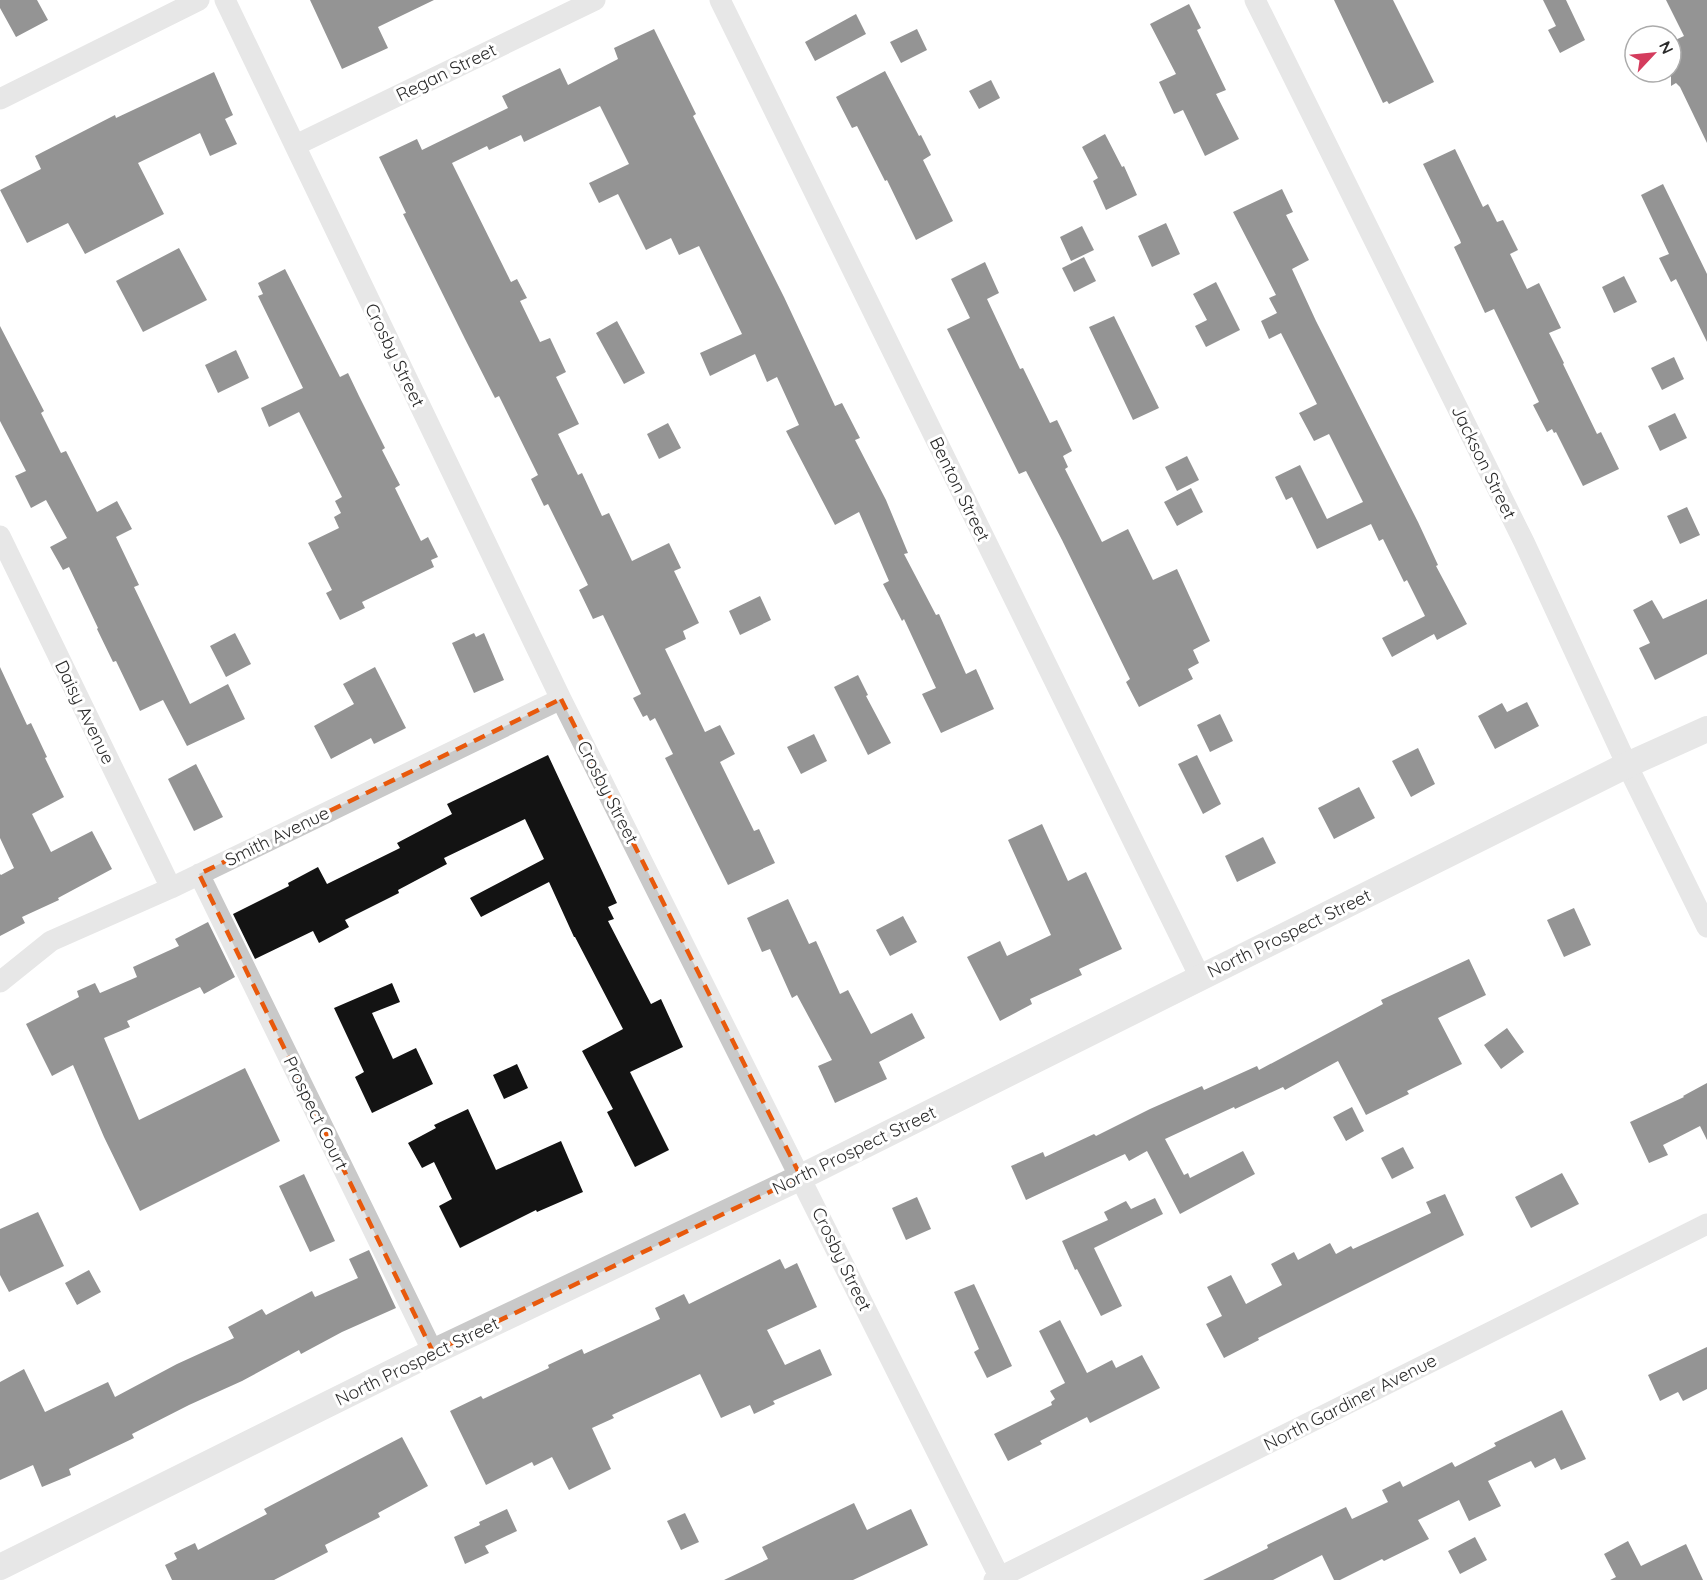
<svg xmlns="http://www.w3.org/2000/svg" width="1707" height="1580" font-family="Quicksand,sans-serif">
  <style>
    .building { fill: #131313 }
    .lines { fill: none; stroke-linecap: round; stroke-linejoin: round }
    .minor { stroke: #c9c9c9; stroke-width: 21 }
    .tertiary { stroke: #c9c9c9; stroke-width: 26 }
    .marked { fill: none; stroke: #e8590c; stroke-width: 4.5; stroke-dasharray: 12 8; stroke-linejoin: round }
    .labels { text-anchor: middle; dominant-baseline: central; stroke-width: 6; stroke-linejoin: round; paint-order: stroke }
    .street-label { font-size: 18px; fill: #2c2c2c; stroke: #fff }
  </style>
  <rect width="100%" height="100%" fill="#fff"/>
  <path class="building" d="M0,0H37L48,20L16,37L0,8Z
    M310,0H434L378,27L388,48L342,69Z
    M1334,0H1393L1434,82L1389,104L1387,101L1383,103Z
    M1543,0H1566L1585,40L1560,53L1548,30L1556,26Z
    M1666,0H1707V143L1680,87L1676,83L1671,86V42L1684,36Z
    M1189,4L1201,28L1197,30L1226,90L1216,94L1239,139L1205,156L1183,110L1174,114L1159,82L1176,74L1150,24Z
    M856,14L866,34L815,61L805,42Z
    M654,29L696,114L693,116L784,297L835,406L842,403L860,438L855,440L886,500L908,553L904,554L936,615L939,614L966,674L976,669L994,709L941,733L922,694L936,688L904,619L902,621L883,584L889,581L859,512L835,525L786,431L799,425L777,377L767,382L755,354L710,376L700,353L742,334L699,246L679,255L671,238L646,250L618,194L599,203L589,183L629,164L600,106L524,142L521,135L489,150L487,146L452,163L511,282L517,279L527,298L520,301L540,342L550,338L566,372L556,377L579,424L558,434L578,475L582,473L602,516L609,513L632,561L669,543L681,568L674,571L699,623L683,631L686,639L665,649L705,732L720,725L735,754L720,762L754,831L759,829L775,863L728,885L665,758L673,754L655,718L650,721L647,715L643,717L633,698L641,694L603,615L593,619L579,590L588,585L548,504L544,506L531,479L538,475L499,396L495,398L465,339L403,214L406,213L379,157L417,139L422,150L508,108L502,96L560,68L568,85L618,59L614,48Z
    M917,29L927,50L901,63L890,42Z
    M885,71L919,136L921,135L931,155L923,160L953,221L916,240L887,180L885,181L857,126L852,128L836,97Z
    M214,72L233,115L225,119L237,144L210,156L200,133L138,163L164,214L85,254L68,223L27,243L0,190L41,169L35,156L115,115L116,118Z
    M991,80L1000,98L979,109L969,91Z
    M1105,134L1122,167L1124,166L1137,195L1106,210L1093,181L1098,178L1082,147Z
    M1455,149L1483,207L1488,204L1497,222L1503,220L1518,250L1510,254L1527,289L1539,283L1561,328L1549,333L1564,363L1563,364L1597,434L1601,432L1619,469L1583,486L1556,432L1554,433L1552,429L1547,432L1533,405L1539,402L1494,309L1485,313L1454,247L1461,243L1460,240L1423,164Z
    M1663,184L1707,274V342L1676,279L1671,282L1659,258L1669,254L1641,195Z
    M1282,189L1293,212L1286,215L1309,260L1292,269L1316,321L1418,522L1438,565L1436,566L1467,624L1437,640L1434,634L1392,657L1382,638L1425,616L1407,580L1404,582L1383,539L1379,541L1371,524L1317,549L1292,497L1286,500L1275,477L1300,465L1327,519L1363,502L1329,434L1314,441L1299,413L1317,404L1281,333L1269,339L1261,321L1277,313L1269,298L1276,295L1233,212Z
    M1166,223L1180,254L1152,267L1138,236Z
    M1082,226L1094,250L1071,261L1060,237Z
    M179,248L207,300L143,332L116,281Z
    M1084,257L1096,281L1074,292L1062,268Z
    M985,262L999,293L987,299L1020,369L1023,368L1050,423L1057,420L1072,451L1063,456L1068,467L1065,469L1102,542L1128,529L1153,580L1177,569L1210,641L1193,650L1199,663L1188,669L1193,679L1139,707L1126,682L1130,679L1062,540L1026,471L1019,474L947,329L970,318L951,279Z
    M285,269L340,377L348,373L359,396L385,448L382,450L400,485L395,488L421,541L428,537L438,557L431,560L434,567L362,602L365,608L340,620L326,593L332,590L308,543L339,528L334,517L341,513L335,501L342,497L299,412L269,427L261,408L303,388L258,296L263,294L258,283Z
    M1624,276L1637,302L1614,313L1602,287Z
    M1216,282L1240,330L1206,347L1195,326L1207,320L1193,294Z
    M1114,316L1159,408L1133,420L1089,327Z
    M617,321L645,373L624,384L596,333Z
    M0,326L44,411L41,413L61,453L66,451L97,512L117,501L132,529L116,537L139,585L134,587L190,704L228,684L245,719L187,746L163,700L140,711L116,661L113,662L97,629L98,628L69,567L63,570L50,547L67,538L46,500L31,508L15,476L26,471L0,421Z
    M236,350L249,378L218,393L205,365Z
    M1674,357L1684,379L1662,390L1651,368Z
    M1675,413L1687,438L1660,451L1648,426Z
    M668,423L681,448L659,459L647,434Z
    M1187,456L1199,480L1177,491L1165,467Z
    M1191,488L1203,512L1177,526L1164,502Z
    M1687,507L1700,535L1680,544L1667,516Z
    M760,596L771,620L740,635L729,611Z
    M1707,599V654L1655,680L1639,648L1650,643L1633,610L1652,600L1663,619Z
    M235,633L251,664L226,677L210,646Z
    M474,633L476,637L484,633L504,680L474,693L452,643Z
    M0,667L27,725L31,723L47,757L45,758L64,797L32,814L51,852L92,831L112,869L58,898L59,900L22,917L25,923L0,936V874L1,875L14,868L0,838Z
    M375,667L406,728L374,744L371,738L331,759L314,726L354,704L343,684Z
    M858,675L868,695L866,696L891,743L868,755L834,687Z
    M1527,702L1539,726L1495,749L1478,716L1502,703L1507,712Z
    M1220,714L1233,741L1210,752L1197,725Z
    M814,734L827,761L801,774L787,747Z
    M1418,748L1435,784L1411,797L1392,761Z
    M548,755L617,903L608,907L614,919L608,921L651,1004L661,999L683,1047L630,1072L669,1150L635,1167L607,1112L613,1109L582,1051L623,1029L575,937H574L549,882L481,917L470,898L544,859L525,819L444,858L447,864L398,890L399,893L345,920L349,927L319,943L313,931L255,959L233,914L289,886L288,883L318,867L327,884L400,848L397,843L452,814L447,804Z
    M1197,755L1221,804L1203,814L1178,764Z
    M196,764L223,817L194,831L168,779Z
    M1359,787L1375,818L1334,839L1318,808Z
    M1042,824L1068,881L1086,872L1122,949L1079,969L1082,975L1030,999L1032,1004L1000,1021L967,957L1000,941L1007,956L1051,935L1008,840Z
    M1263,837L1276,863L1237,882L1225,856Z
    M788,899L809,944L816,941L840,994L848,990L871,1034L912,1013L925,1038L879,1062L887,1079L835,1103L818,1066L832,1060L797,995L792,998L770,949L762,952L747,918Z
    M1574,908L1591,945L1564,957L1547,920Z
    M903,916L917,942L890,956L876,930Z
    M208,922L235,977L204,994L200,987L127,1021L130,1027L104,1038L139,1120L245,1068L280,1141L140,1211L104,1137L73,1065L52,1076L26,1024L79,997L77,991L95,983L100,993L137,977L133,967L179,946L175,939Z
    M1469,959L1486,995L1438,1018L1462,1064L1407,1091L1409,1094L1366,1115L1338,1061L1285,1090L1283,1087L1235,1109L1234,1107L1165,1139L1184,1175L1188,1173L1190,1178L1243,1151L1255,1174L1180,1214L1147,1151L1129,1161L1125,1154L1026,1200L1011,1166L1043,1152L1045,1157L1094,1134L1096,1136L1150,1109L1202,1086L1204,1090L1257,1066L1259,1070L1383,1004L1381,1000Z
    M392,983L400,1002L372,1013L393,1059L416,1048L433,1084L372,1113L355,1077L364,1072L334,1008Z
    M1507,1028L1524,1052L1501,1069L1484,1045Z
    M517,1064L528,1088L504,1099L493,1075Z
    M1707,1083V1140L1700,1126L1663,1145L1668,1155L1649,1163L1630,1122L1684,1097L1683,1096Z
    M1352,1107L1364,1131L1346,1141L1333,1117Z
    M468,1109L496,1170L561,1141L583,1192L537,1212L536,1210L460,1248L439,1206L452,1199L434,1162L422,1168L408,1143L436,1128L434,1125Z
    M1403,1147L1414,1168L1392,1179L1381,1158Z
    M1562,1173L1579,1204L1531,1228L1515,1197Z
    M304,1174L335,1241L310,1252L279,1186Z
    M1445,1194L1464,1235L1258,1338L1259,1340L1224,1358L1206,1324L1222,1316L1207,1287L1231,1275L1246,1304L1282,1285L1271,1264L1294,1252L1298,1260L1330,1243L1336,1254L1351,1246L1353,1249L1431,1213L1426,1202Z
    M917,1197L931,1229L906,1240L892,1208Z
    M1155,1198L1163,1214L1094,1248L1122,1306L1101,1316L1077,1269L1075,1270L1062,1241L1108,1220L1104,1212L1126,1201L1131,1209Z
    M38,1212L64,1266L9,1292L0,1275V1229Z
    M369,1250L396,1308L342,1332L301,1354L299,1350L242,1381L189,1405L132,1434L134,1438L69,1469L71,1475L42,1487L33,1465L0,1480V1382L24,1369L45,1412L108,1382L115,1397L177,1364L234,1338L228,1327L262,1309L266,1315L312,1291L315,1297L358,1278L349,1259Z
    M780,1259L785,1269L797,1263L817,1307L767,1330L785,1365L820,1349L832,1375L773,1401L775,1404L754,1414L750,1405L721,1418L700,1374L612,1415L614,1418L592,1428L611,1469L569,1490L552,1457L534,1466L532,1462L486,1485L450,1411L481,1396L483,1399L549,1368L548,1365L582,1349L584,1354L660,1319L655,1308L684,1294L689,1304Z
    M89,1270L101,1292L77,1305L65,1283Z
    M974,1284L1012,1366L987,1378L974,1352L979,1349L954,1292Z
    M1060,1320L1087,1373L1112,1360L1116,1368L1142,1355L1160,1388L1090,1423L1087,1417L1040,1441L1042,1444L1008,1461L994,1434L1052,1405L1051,1402L1055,1399L1050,1391L1065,1383L1039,1331Z
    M1707,1347V1389L1683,1401L1678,1392L1660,1401L1648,1375Z
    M1562,1410L1586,1459L1561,1470L1555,1458L1535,1468L1531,1461L1488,1481L1501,1506L1469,1521L1459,1500L1418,1520L1429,1539L1384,1561L1382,1559L1340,1580H1334L1322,1555L1273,1580H1203L1268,1548L1267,1545L1346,1507L1352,1519L1388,1502L1382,1490L1400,1481L1403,1487L1452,1462L1455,1467L1496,1446L1494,1443Z
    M402,1437L428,1486L378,1513L380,1517L325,1545L328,1552L274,1580H172L165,1565L177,1559L174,1553L195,1543L198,1550L267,1514L264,1509Z
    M854,1503L867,1530L911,1509L928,1545L853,1580H724L768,1559L762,1547Z
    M507,1509L517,1531L485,1546L489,1553L465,1564L454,1537L480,1525L479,1522Z
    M685,1513L699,1542L681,1550L667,1521Z
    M1475,1537L1487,1560L1460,1574L1448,1551Z
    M1628,1541L1641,1566L1686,1544L1703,1580H1610L1616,1577L1604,1554Z"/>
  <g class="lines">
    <path class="minor" d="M225,0L561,699L1001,1580
      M720,0L1200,977
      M1255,0L1524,542L1627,765L1707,927
      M0,99L199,0
      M296,145L595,0
      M0,536L171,888
      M199,874L433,1352
      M0,982L51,941L171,888L561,699
      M994,1580L1707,1224"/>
    <path class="tertiary" d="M0,1567L433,1352L801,1177L1627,765L1707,729"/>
  </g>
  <path d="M0 0H1707V1580H0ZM561,699L801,1177L433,1352L199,874Z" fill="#fff" fill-opacity=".55" fill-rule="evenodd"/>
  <path class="marked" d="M561,699L801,1177L433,1352L199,874Z"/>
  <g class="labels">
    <g class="street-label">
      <text transform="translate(446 72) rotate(-26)">Regan Street</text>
      <text transform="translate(395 355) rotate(64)">Crosby Street</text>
      <text transform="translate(1484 462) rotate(64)">Jackson Street</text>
      <text transform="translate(960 489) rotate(64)">Benton Street</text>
      <text transform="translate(85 712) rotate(64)">Daisy Avenue</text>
      <text transform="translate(608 792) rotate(63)">Crosby Street</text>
      <text transform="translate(277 836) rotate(-26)">Smith Avenue</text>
      <text transform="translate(1289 933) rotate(-26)">North Prospect Street</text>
      <text transform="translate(316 1113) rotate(64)">Prospect Court</text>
      <text transform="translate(854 1150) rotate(-26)">North Prospect Street</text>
      <text transform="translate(842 1259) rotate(64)">Crosby Street</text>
      <text transform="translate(417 1361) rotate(-26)">North Prospect Street</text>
      <text transform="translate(1350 1402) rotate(-27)">North Gardiner Avenue</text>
    </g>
  </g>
  <g transform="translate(1653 54) rotate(64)"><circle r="28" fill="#ffffff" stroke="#ababab" stroke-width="1.5"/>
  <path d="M0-4.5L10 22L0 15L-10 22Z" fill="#d43c5d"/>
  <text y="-9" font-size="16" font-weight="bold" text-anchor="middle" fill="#2c2c2c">N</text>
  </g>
</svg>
